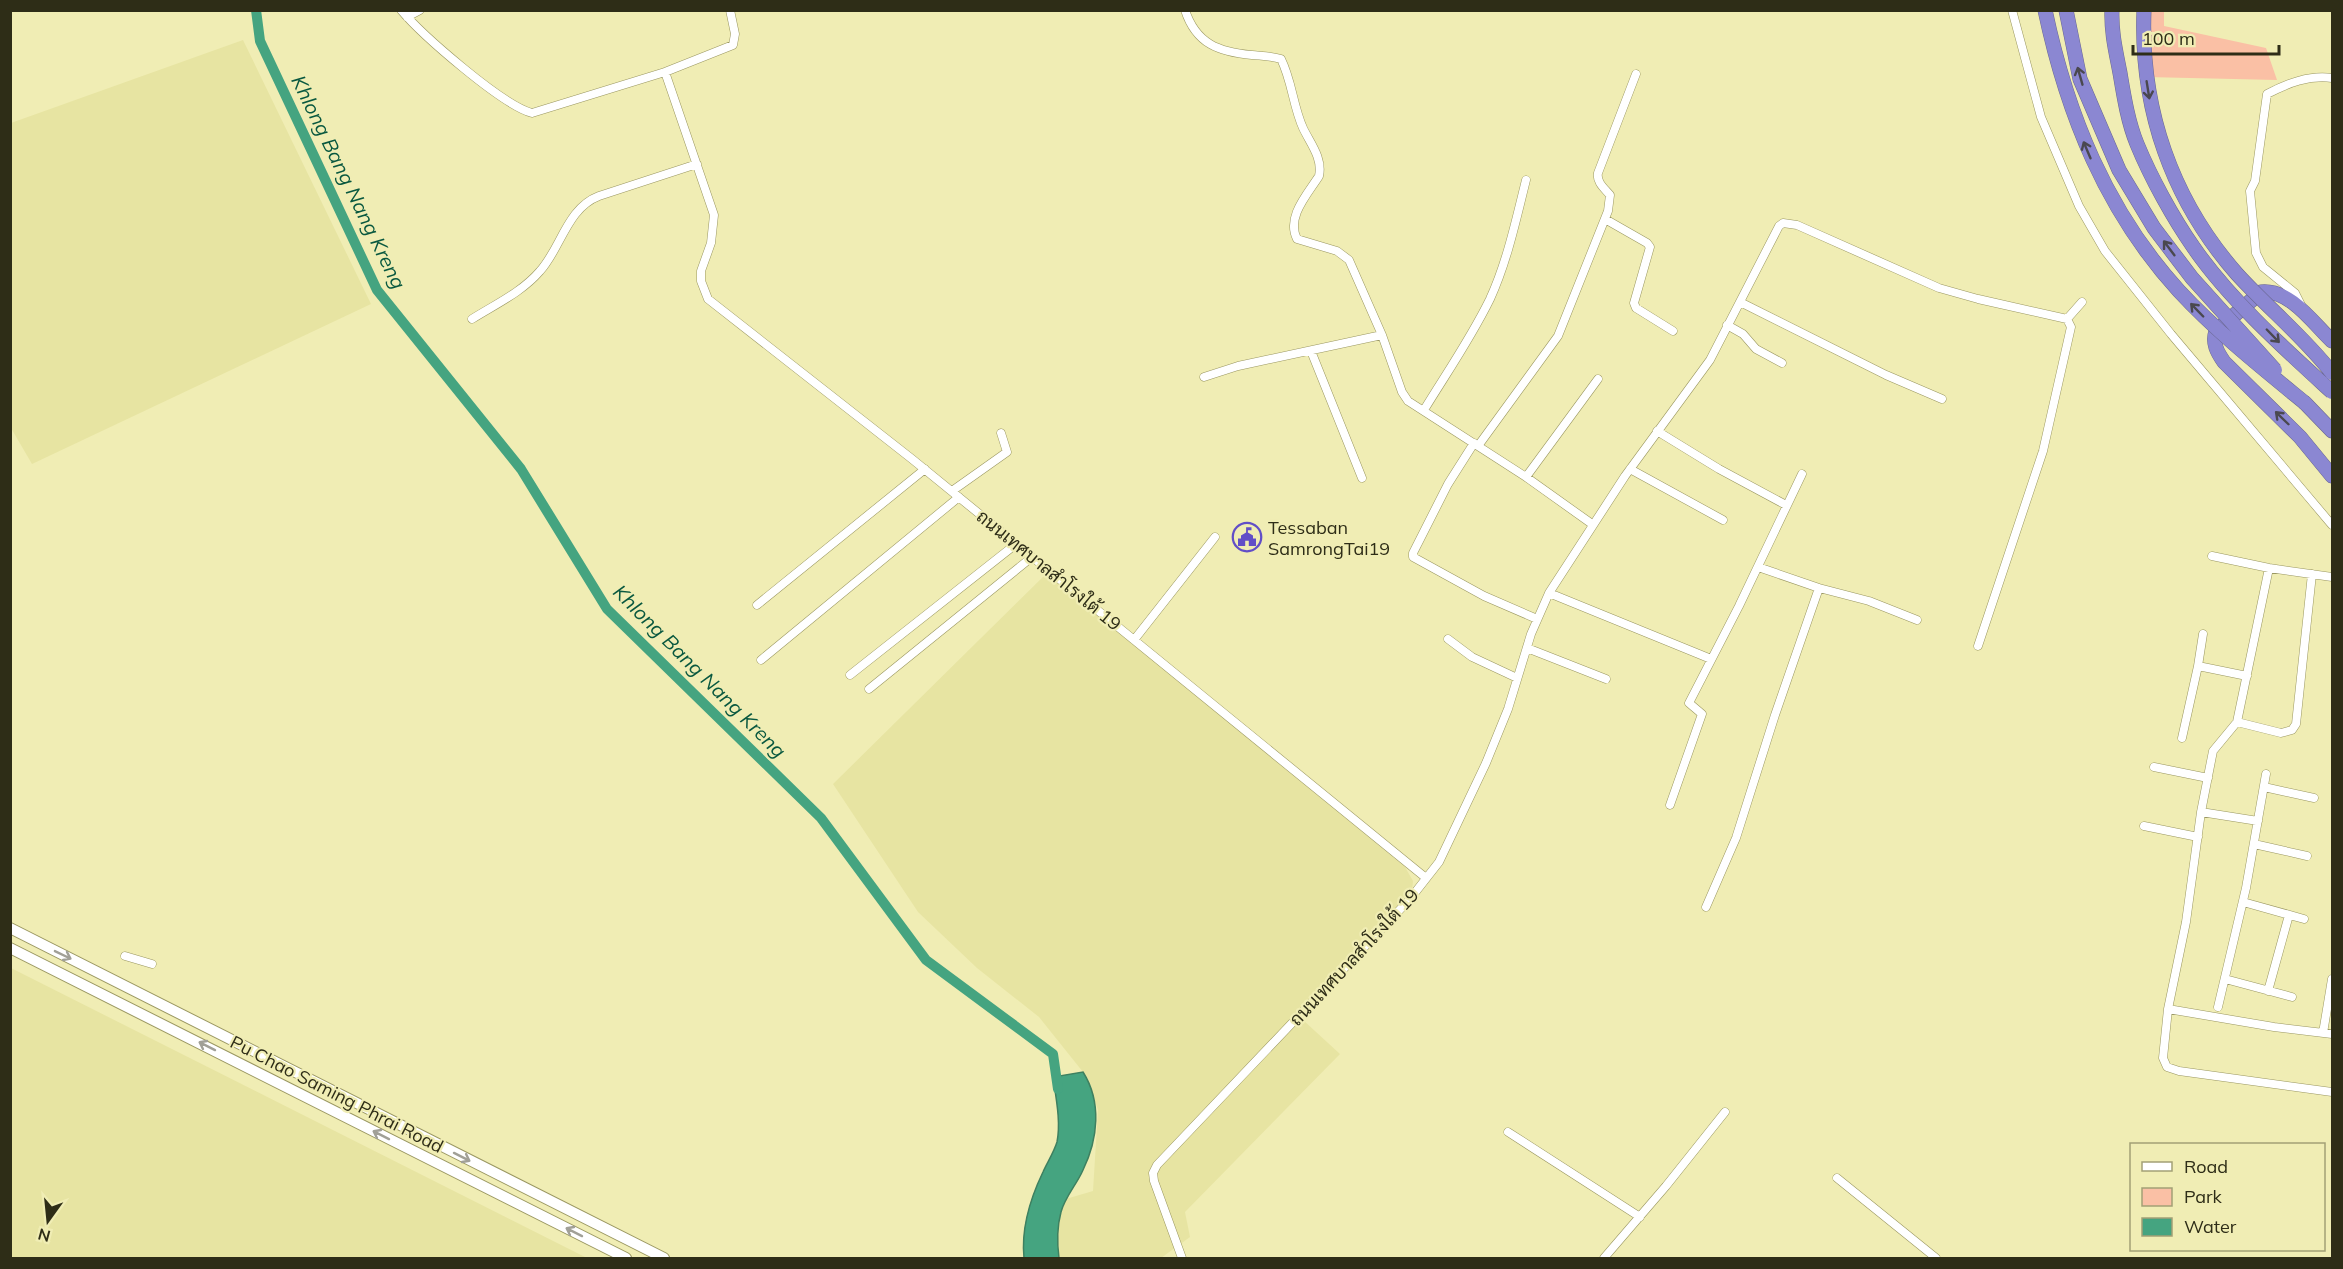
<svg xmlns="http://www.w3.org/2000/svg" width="2343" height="1269" font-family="Mulish,Sarabun,sans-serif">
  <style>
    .built { fill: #e7e4a2 }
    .green { fill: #fac0a5 }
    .water { fill: #45a480; stroke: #3e8060; stroke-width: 1.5 }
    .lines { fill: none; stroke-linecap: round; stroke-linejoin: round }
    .canal { stroke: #45a480; stroke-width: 10 }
    .minor-casing { stroke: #9a9761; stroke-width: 9 }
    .secondary-casing { stroke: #9a9761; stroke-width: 12 }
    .motorway-casing { stroke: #6a6891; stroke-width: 15 }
    .minor { stroke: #fff; stroke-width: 8 }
    .secondary { stroke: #fff; stroke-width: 10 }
    .motorway { stroke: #8b87d2; stroke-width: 14 }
    .motorway-bridge-casing { stroke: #6a6891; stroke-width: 15; stroke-linecap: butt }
    .motorway-bridge { stroke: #8b87d2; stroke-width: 14 }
    .oneway { stroke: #4a484f }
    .oneway2 { stroke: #a1a097 }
    .labels { text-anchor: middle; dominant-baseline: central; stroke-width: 4.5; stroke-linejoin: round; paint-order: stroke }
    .poi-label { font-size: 18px; fill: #2e2d17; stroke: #f0edb4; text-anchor: start }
    .street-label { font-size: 18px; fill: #2e2d17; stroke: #f0edb4 }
    .water-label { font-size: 20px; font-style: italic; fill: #09583f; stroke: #f0edb4 }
  </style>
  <rect width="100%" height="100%" fill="#f0edb4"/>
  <path class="built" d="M243,40L371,304L32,464L11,428V123Z
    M1047,573L1405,867L1413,881L1412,891L1303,1020L1340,1054L1185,1212L1190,1237L1161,1258H1056L1059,1201L1093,1191L1098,1110L1087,1077L1039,1017L977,968L918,912L833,784Z
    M11,968L587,1258H11Z"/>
  <path class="green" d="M2137,11H2164V26L2266,48L2277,80L2146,77Z"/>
  <path class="water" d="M1083,1072C1102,1102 1098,1139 1083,1170C1077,1184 1065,1197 1061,1212C1057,1227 1057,1243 1059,1258H1024C1021,1228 1030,1199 1043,1172C1047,1163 1054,1152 1057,1142C1061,1122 1056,1098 1053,1077Z"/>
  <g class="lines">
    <path class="canal" d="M256,10L260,41L377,290L521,469L607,609L821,818L926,960L1053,1054L1058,1089"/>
    <g class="minor-casing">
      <path id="minor" d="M401,10C422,35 502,105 532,113L665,72L714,215L711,243L701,271V281L708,299L912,459L1426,878
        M1185,10C1196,44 1219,52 1252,55C1262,56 1272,56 1281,59C1292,81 1293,106 1303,128C1310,143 1323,158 1319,176C1307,195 1286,217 1297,239L1337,251L1349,260L1382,335L1402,392L1408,401L1526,477L1592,524
        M2012,10L2041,117L2079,206L2105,251L2171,334L2332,525
        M407,17L420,10
        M665,72L733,45L735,34L730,10
        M1605,219L1647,243L1650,247L1634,303L1636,308L1673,331
        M1740,302L1886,375L1942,399
        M2301,305L2295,293L2263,267L2256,253L2250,191L2255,181L2267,94C2288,83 2309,75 2332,78
        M472,319C496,304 522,292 540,271C561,248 567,208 599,196L697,164
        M2067,319L2082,302
        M1727,325L1743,334L1756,349L1782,363
        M1311,351L1362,478
        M1204,377L1238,366L1382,335
        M1424,410C1446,374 1471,338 1490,299C1507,262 1516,220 1526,180
        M1657,431L1719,469L1786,505
        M1474,443L1448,484L1413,553V557L1484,596L1537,619
        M1478,446L1558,336L1608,211L1610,195C1605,189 1596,182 1598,173L1636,74
        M1630,469L1723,520
        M1526,477L1598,379
        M952,491L1007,452L1001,433
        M2212,556L2269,568L2332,577
        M2269,568L2237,722L2213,751L2201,812L2186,922L2168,1009L2163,1058L2167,1067L2179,1071L2332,1092
        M1819,588L1869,601L1917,620
        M1549,593L1711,659
        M757,605L925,469
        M1448,639L1472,657L1517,678
        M1134,640L1215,537
        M1527,648L1606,679
        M761,660L959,497
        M2198,666L2247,676
        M850,675L1016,544
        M869,689L1032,557
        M2237,722L2281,733L2292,730L2296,724L2312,574
        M2182,738L2198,666L2203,634
        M2154,767L2208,778
        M2264,787L2314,798
        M1670,805L1702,714L1689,703L1739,606L1802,474
        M2201,812L2258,821
        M2144,826L2198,837
        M2254,844L2307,856
        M2243,902L2304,919
        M1706,907L1736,838L1775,715L1819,588L1758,567
        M125,956L152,964
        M2225,979L2292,997
        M2268,991L2289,915
        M2218,1007L2246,888L2266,774
        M2168,1009L2274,1027L2332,1034
        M2323,1033L2332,979
        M1508,1132L1640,1217
        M1837,1178L1936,1258
        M1182,1258L1154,1181L1153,1173L1157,1165L1410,899L1439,862L1486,763L1508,709L1531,634L1549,593L1625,476L1710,360L1779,226L1783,223L1797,225L1939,288L1978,299L2067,319L2071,327L2043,451L1978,646
        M1604,1258L1666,1186L1725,1112"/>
    </g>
    <g class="secondary-casing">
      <path id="secondary" d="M10,928L664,1258
        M10,948L626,1258"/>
    </g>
    <g class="motorway-casing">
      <path id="motorway" d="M2332,341C2313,323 2290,289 2261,292L2216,331C2212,343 2217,352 2224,362L2300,437L2332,476
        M2305,403L2332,431"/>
    </g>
    <use href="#minor" class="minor"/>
    <use href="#secondary" class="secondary"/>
    <use href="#motorway" class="motorway"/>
    <g class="motorway-bridge-casing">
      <path id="motorway-bridge" d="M2045,10C2067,114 2106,211 2179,291C2217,332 2261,367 2305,403
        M2066,10L2080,79L2119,170L2154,228L2192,278L2275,370
        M2112,10C2111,32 2116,52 2120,73C2124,97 2128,122 2137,144C2151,178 2173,218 2194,248C2230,300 2286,350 2332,392
        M2144,10C2140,109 2172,200 2237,274C2268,308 2304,337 2332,373"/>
    </g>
    <use href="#motorway-bridge" class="motorway-bridge"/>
  </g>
  <defs><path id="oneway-shaft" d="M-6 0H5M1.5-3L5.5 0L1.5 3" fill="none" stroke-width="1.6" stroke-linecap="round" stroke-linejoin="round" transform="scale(1.5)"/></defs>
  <g class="oneway">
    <use href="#oneway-shaft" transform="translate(2080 76) rotate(-106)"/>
    <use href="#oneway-shaft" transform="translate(2148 90) rotate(81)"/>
    <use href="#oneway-shaft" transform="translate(2087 150) rotate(-113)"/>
    <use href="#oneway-shaft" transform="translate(2169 248) rotate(-127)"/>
    <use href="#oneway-shaft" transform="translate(2197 310) rotate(-134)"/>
    <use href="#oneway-shaft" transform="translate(2273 336) rotate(46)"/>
    <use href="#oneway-shaft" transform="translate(2282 418) rotate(-136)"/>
  </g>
  <g class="oneway2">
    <use href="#oneway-shaft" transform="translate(63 955) rotate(26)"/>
    <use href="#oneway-shaft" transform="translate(207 1046) rotate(-153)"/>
    <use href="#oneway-shaft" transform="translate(381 1135) rotate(-153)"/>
    <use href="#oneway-shaft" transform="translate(462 1157) rotate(27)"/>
    <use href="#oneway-shaft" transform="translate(574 1232) rotate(-153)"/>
  </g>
  <defs>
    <g id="civic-ring" transform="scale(1.5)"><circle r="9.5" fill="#f0edb4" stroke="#614ec7" stroke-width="1.5"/><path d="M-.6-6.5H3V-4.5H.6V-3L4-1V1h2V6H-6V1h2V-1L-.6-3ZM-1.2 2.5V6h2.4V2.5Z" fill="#614ec7"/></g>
  </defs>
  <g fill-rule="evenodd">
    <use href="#civic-ring" x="1247" y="537"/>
  </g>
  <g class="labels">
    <g class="poi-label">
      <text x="1268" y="527">Tessaban<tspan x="1268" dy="21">SamrongTai19</tspan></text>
    </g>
    <g class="street-label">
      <text transform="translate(1049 570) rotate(39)">ถนนเทศบาลสำโรงใต้ 19</text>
      <text transform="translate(1354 957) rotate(-47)">ถนนเทศบาลสำโรงใต้ 19</text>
      <text transform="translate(337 1094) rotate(27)">Pu Chao Saming Phrai Road</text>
    </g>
    <g class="water-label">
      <text transform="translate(349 182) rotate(64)">Khlong Bang Nang Kreng</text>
      <text transform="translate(700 671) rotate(45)">Khlong Bang Nang Kreng</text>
    </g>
  </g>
  <rect width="2343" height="1269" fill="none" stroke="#2e2d17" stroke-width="24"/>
  <rect x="2130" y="1143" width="195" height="108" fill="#f0edb4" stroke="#a2a075" stroke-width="1.5"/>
  <rect x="2142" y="1162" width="30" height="9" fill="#ffffff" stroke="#a2a075" stroke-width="1.5"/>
  <text x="2184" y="1173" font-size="18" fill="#2e2d17">Road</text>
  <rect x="2142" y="1188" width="30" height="18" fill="#fac0a5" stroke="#a2a075" stroke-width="1.5"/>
  <text x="2184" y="1203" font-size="18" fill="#2e2d17">Park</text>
  <rect x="2142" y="1218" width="30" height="18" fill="#45a480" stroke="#a2a075" stroke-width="1.5"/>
  <text x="2184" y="1233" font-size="18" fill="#2e2d17">Water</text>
  <g transform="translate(48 1221) rotate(195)" stroke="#f0edb4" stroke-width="4.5" paint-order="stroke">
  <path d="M0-4.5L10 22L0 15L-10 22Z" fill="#2e2d17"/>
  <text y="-9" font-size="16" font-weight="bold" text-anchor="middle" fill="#2e2d17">N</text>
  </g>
  <path d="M2133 45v9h146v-9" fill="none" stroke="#2e2d17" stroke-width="3"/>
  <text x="2142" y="45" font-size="18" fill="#2e2d17" stroke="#f0edb4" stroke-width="4.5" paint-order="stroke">100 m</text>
</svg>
